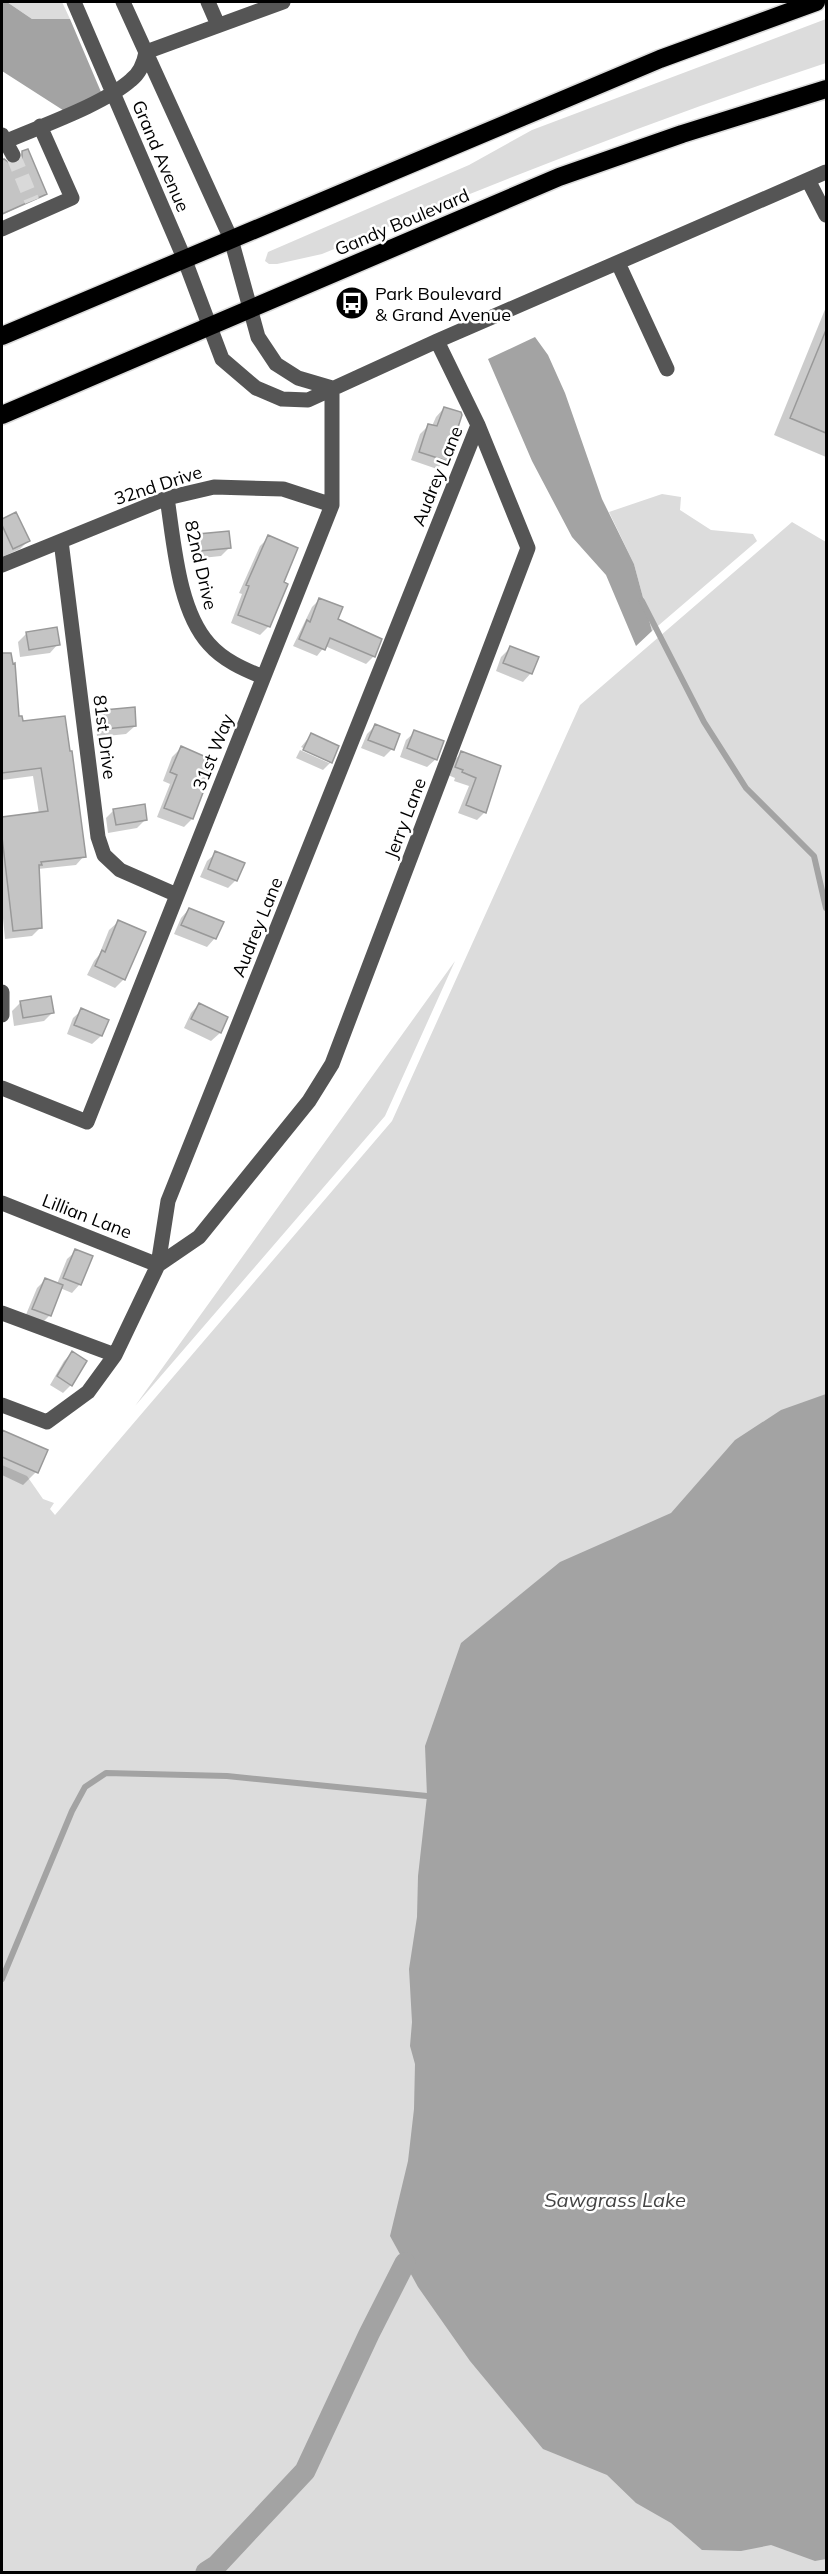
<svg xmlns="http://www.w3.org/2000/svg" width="828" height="2574" font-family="Mulish,sans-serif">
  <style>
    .green { fill: #dcdcdc }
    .water { fill: #a3a3a3 }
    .shadow { fill: #0003 }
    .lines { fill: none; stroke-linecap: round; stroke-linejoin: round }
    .stream { stroke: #a3a3a3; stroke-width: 6 }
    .canal { stroke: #a3a3a3; stroke-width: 21 }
    .building { fill: #c4c4c4; stroke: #999; stroke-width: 1.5 }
    .minor-tunnel { stroke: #d9d9d9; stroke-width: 15; stroke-dasharray: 15 8; stroke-linecap: butt }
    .highway-casing { stroke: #dbdbdb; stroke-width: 21 }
    .minor { stroke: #555; stroke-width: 15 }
    .highway { stroke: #000; stroke-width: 18 }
    .labels { text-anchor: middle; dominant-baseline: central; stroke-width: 5; stroke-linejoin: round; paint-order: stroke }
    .street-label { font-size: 18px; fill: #000; stroke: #fff }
    .poi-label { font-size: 18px; fill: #000; stroke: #fff; text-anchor: start }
    .water-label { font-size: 20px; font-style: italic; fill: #444; stroke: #fff }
  </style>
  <rect width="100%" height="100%" fill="#fff"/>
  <path class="green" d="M7,2H62L70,19H32Z
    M826,19V63C655,119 489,185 322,254L277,264H269L265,261L268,252L469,165L532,130Z
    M662,494L681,497L680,510L711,530L753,534L757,541L652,631L634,564L609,512Z
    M792,522L826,542V2572H2V1465L27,1476L43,1499L54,1503L50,1509L55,1515L392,1121L580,705Z
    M455,961L385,1116L135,1406Z"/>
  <path class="water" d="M2,2H7L32,19H70L104,99L69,114L2,71Z
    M535,337L548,355L565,393L602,499L634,564L652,631L636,646L606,575L572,537L532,461L488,359Z
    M826,1394V2559L815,2561L771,2545L741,2551L702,2550L671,2523L636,2503L607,2475L543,2449L470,2361L418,2287L390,2236L408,2161L414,2109L415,2064L410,2046L412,2022L409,1969L417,1917L418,1876L427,1796L425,1746L461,1643L560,1562L671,1513L735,1440L781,1410Z"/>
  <path class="shadow" d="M23,153L45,194L2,215V162L4,161L8,165H18L19,157Z
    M826,307V457L774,435Z
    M444,408L445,460L437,469L411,460L420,434L429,425L432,426L436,417Z
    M16,514L28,541L20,549L2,557V520Z
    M198,535L229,548L221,556L192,559L190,544Z
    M269,537L282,583L269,626L260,635L231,623L242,594L239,593L260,546Z
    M320,599L336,620L380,640L373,657L366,664L325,646L317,656L293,646L312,607Z
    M27,633L58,644L50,653L20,657L18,642Z
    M510,648L531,673L523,682L496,671L501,657Z
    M14,665L18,718L84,856L76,865L38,869L40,928L32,936L5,939L2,908V818L39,814L33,776L2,780V667Z
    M104,712L135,726L126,734L97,737L96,720Z
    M375,726L392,749L384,757L361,748L367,734Z
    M415,732L436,759L427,767L400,757L406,740Z
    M311,735L331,762L323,770L296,758L300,750L329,763V760L301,747Z
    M181,748L192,819L184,827L157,817L170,784L163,781L172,757Z
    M462,753L499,766L485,812L477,820L458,813L469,786L454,781L455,778L448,775L453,761Z
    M114,810L145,820L137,828L108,833L106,818Z
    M216,853L236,880L228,888L200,877L207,861Z
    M189,909L215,938L207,947L174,934L181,918Z
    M118,922L124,979L115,988L87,975L94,961L99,955L109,930Z
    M21,1002L52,1013L44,1021L14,1026L12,1011Z
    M199,1004L226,1017L220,1033L211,1041L184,1028L191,1013Z
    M82,1010L107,1020L101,1036L92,1044L67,1034L73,1018Z
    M76,1251L80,1284L72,1293L60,1288L50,1315L41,1324L25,1317L37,1288L45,1280L57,1284L67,1259Z
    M72,1353L71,1385L63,1393L50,1385L64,1361Z
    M2,1431L46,1451L36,1472L23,1485L2,1475Z"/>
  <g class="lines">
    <path class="stream" d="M642,601L704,722L746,788L814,856L826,908
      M2,1979L72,1811L85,1787L106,1773L227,1776L427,1796"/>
    <path class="canal" d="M206,2572L217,2565L305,2471L369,2334L405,2263"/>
  </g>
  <path class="building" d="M28,149L47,194L2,214V160L4,159L12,165L17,164L22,160V151Z
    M826,330V433L790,418Z
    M444,407L461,412L462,415L447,461L419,452L428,424L437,426Z
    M16,512L30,541L13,549L2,525V519Z
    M229,531L231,548L200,551L198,534Z
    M268,535L298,548L284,582L288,584L270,627L238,615L249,586L246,585Z
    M319,598L343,607L338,619L382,639L375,657L330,638L325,650L299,639L307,620L310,622Z
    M57,627L60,645L29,650L26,632Z
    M510,646L539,657L532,674L503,663Z
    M2,653H11L13,664L15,663L19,716H22L23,721L65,716L70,751H72L86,857L41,862L42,865H39L42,928L13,931L2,837V817L48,811L41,768L2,773Z
    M135,707L136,726L105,729L104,710Z
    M375,724L400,734L394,750L368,740Z
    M414,730L444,741L437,760L407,748Z
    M311,733L339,746L332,763L303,750Z
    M181,746L215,761L193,819L164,808L177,775L170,772Z
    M461,751L501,766L486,813L466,805L476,778L462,772L463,770L455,767Z
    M145,804L147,820L116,825L113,809Z
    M215,851L245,863L237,881L208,869Z
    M189,908L224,922L216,939L181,925Z
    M118,920L146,932L125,980L95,966L102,950L105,952Z
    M51,996L54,1013L23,1018L20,1001Z
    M199,1003L228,1017L221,1033L191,1019Z
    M81,1008L109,1020L102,1036L74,1025Z
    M75,1249L93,1256L81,1285L63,1278Z
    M45,1278L63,1285L51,1316L32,1309Z
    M72,1351L87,1361L72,1386L57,1376Z
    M2,1430L48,1450L38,1473L2,1457Z"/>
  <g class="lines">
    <path class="minor-tunnel" d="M13,155L32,201"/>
    <g class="highway-casing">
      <path id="highway" d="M2,336L660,59L816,2
        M2,415L559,177L682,134L826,89"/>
    </g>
    <path class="minor" d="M74,2L184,258L222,359L256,388L282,399L308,400L437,341L826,172
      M123,2L231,239L258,337L276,364L298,378L332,388
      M208,2L218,25
      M2,135L13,155
      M2,143C38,127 103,105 131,80C140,73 144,63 146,52L283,2
      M808,180L826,215
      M2,229L72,198L40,126
      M618,263L667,369
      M167,498C174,542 178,610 209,644C223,660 243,669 263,677
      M61,541L98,837L104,855L120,870L177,895
      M2,565L167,498L214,487L283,489L332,505
      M2,992V1015
      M2,1088L87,1122L332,505V388
      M2,1203L158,1265
      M158,1265L199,1237L309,1101L332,1064L528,548L478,425L437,341
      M2,1313L115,1355
      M2,1405L47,1422L88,1392L115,1355L158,1265L168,1201L478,425"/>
    <use href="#highway" class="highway"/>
  </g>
  <defs>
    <g id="bus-disc" transform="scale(1.725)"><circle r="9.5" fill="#000" stroke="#fff"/><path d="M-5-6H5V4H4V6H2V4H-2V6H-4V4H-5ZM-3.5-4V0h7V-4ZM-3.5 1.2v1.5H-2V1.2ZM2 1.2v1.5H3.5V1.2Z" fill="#fff"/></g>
  </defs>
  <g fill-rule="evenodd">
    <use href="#bus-disc" x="352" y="303"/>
  </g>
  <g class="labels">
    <g class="street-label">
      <text transform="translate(161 156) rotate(67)">Grand Avenue</text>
      <text transform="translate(402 222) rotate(-23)">Gandy Boulevard</text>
      <text transform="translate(437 476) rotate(-68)">Audrey Lane</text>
      <text transform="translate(158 485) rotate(-18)">32nd Drive</text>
      <text transform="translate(201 565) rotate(77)">82nd Drive</text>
      <text transform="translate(105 737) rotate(83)">81st Drive</text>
      <text transform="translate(213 752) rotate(-68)">31st Way</text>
      <text transform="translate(405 818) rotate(-69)">Jerry Lane</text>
      <text transform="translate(257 927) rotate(-68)">Audrey Lane</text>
      <text transform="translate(87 1216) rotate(21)">Lillian Lane</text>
    </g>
    <g class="poi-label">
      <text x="375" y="293">Park Boulevard<tspan x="375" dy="21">&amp; Grand Avenue</tspan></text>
    </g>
    <g class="water-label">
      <text x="615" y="2199">Sawgrass Lake</text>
    </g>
  </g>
  <rect width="828" height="2574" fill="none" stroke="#000000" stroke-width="6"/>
</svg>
